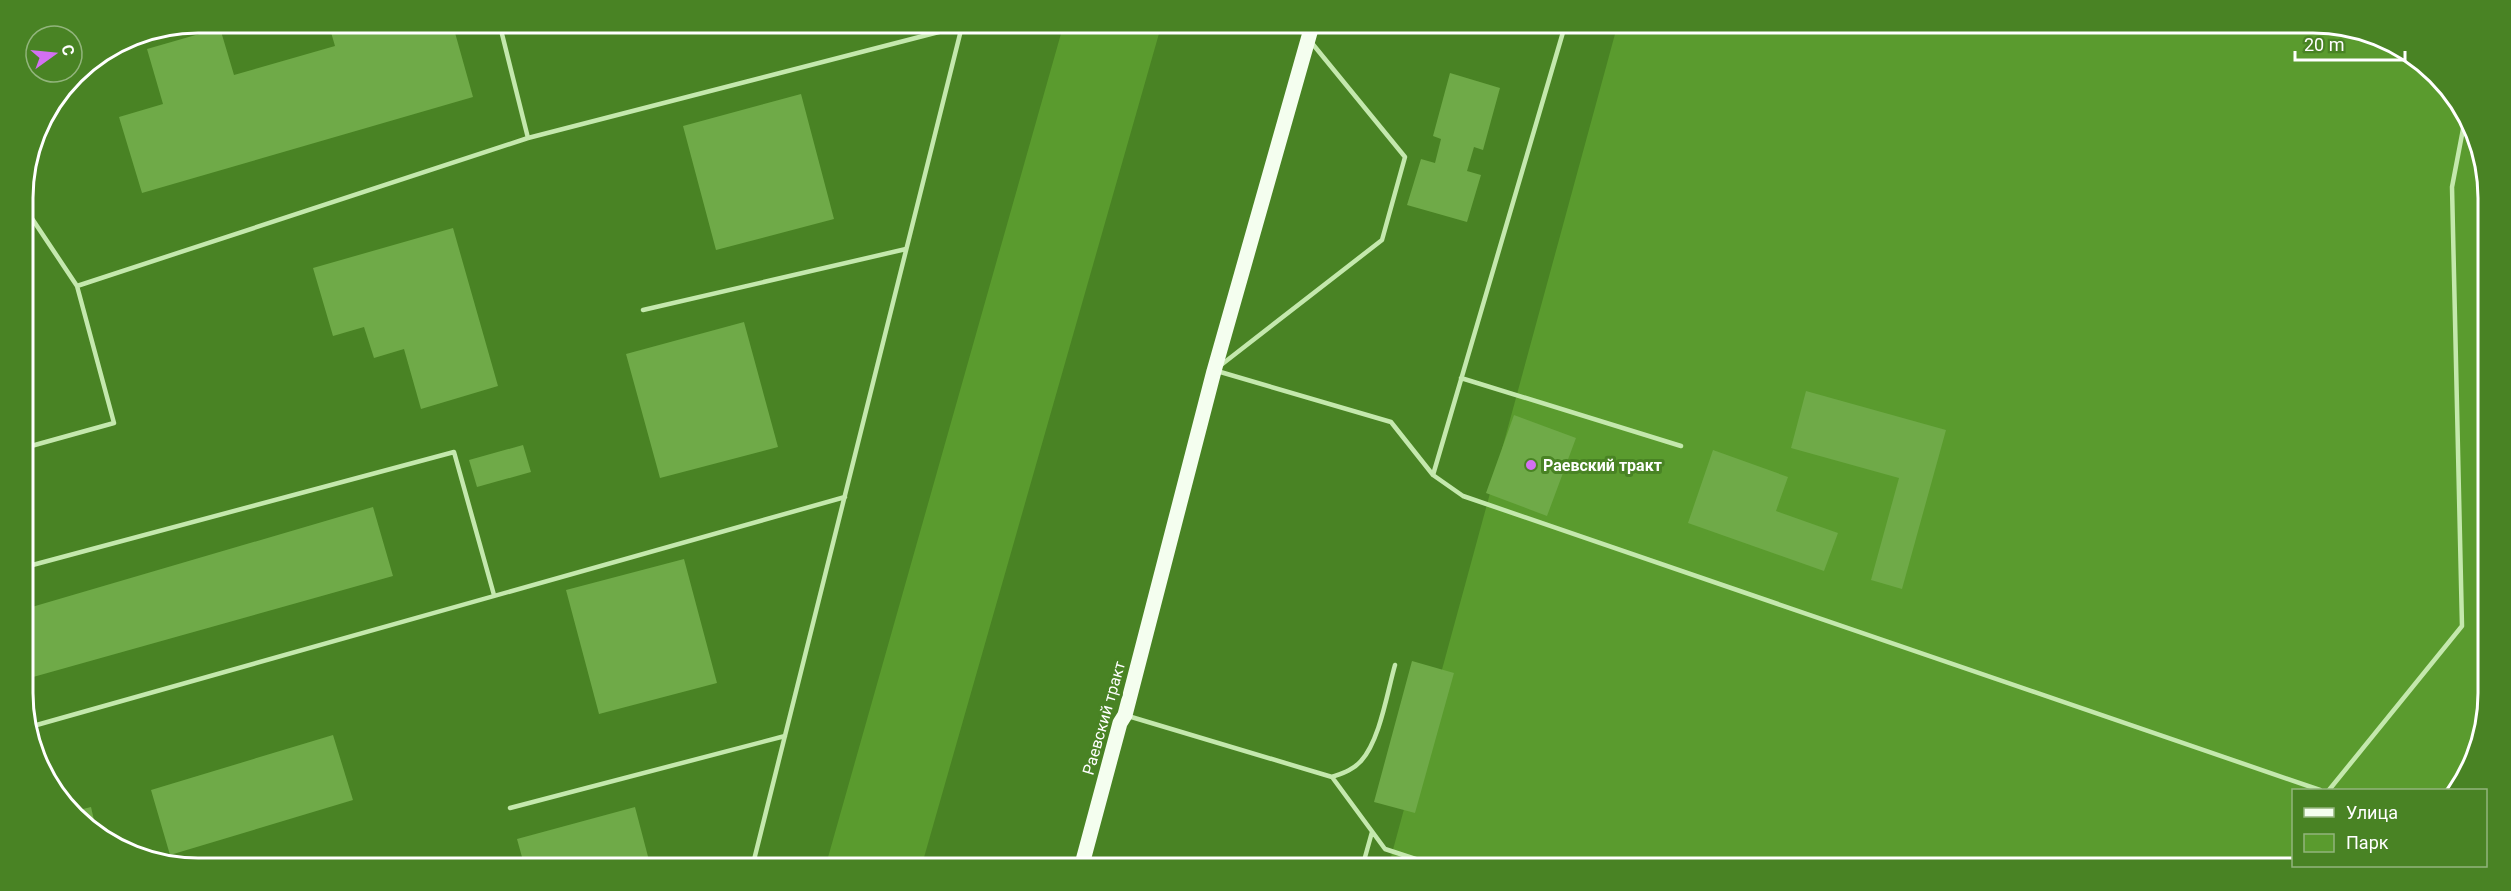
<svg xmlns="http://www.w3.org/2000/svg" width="2511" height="891" font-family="Roboto,sans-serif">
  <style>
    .green { fill: #5a9b2e }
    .building { fill: #6faa48 }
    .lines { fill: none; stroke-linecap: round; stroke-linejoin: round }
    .service { stroke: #c4e8ad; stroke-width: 4.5 }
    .primary { stroke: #f4feef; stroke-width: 15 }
    .poi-dot { fill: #d370f2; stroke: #498324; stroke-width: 2 }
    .labels { text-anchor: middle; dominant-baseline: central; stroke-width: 6; stroke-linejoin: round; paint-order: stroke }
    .poi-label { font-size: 16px; font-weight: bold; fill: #fff; stroke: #498324; text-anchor: start }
    .street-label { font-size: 16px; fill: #fff; stroke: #498324 }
    .rim { fill: none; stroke: #fff; stroke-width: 3 }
  </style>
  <rect width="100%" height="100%" fill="#498324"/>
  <path class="green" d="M1064,23H1162L921,868H825Z
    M1618,23H2313L2369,32L2445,83L2487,175L2488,693L2479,749L2457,790H2294V866H2331L2324,868H1388Z"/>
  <path class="building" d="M328,22H412L414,28L431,22H452L473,97L142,193L119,117L163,104L147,49L220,28L234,75L335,46Z
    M1450,73L1500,88L1483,150L1474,147L1467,171L1481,175L1467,222L1407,205L1421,159L1435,163L1441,139L1433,136Z
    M801,94L834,219L716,250L683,126Z
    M453,228L498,386L421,409L404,349L374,358L364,327L333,336L313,268Z
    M744,322L778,447L660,478L626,354Z
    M1806,391L1946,430L1902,589L1871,580L1899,478L1791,448Z
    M1514,415L1576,438L1547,516L1486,493Z
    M523,445L531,472L477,487L469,460Z
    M1713,450L1788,477L1776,511L1838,533L1824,571L1688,523Z
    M373,507L393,576L26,679L25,609Z
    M684,559L717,683L599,714L566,590Z
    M1412,661L1454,673L1415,813L1374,802Z
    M333,735L353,800L170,855L151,790Z
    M91,807L96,829L71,812Z
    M635,807L651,868H525L517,839Z"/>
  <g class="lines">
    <path class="service" d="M528,138L962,26
      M23,205L77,286
      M643,310L906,249
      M1221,365L1382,240L1405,157L1311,42
      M1217,371L1391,422L1433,475L1463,496L2320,790
      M1461,378L1681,446
      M24,448L114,423L77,286L528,138L499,22
      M1433,475L1566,22
      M25,567L454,452L494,595
      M1128,716L1332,777C1343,773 1353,770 1361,761C1380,740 1387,693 1395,665
      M26,728L845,497
      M1332,777L1385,849L1443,868
      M2329,790L2462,626L2452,187L2464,124
      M510,808L785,736
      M752,868L963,22
      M1362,868L1372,832"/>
    <path class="primary" d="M1081,868L1120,723L1125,715L1214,371L1313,22"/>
  </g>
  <circle class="poi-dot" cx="1531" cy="465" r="6"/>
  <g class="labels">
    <g class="poi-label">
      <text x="1543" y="465">Раевский тракт</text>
    </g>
    <g class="street-label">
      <text transform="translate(1104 718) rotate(-74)">Раевский тракт</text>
    </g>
  </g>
  <path d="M0 0H2511V891H0ZM198 33H2313A165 165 0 0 1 2478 198V693A165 165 0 0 1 2313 858H198A165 165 0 0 1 33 693V198A165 165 0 0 1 198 33Z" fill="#498324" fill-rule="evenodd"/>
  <path class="rim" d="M198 33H2313A165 165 0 0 1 2478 198V693A165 165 0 0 1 2313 858H198A165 165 0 0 1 33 693V198A165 165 0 0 1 198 33Z"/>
  <rect x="2292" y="789" width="195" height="78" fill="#498324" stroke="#92b57c" stroke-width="1.5"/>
  <rect x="2304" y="808" width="30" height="9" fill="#f4feef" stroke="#92b57c" stroke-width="1.5"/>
  <text x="2346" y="819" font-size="18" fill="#ffffff">Улица</text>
  <rect x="2304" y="834" width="30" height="18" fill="#5a9b2e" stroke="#92b57c" stroke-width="1.5"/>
  <text x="2346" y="849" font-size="18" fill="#ffffff">Парк</text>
  <g transform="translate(54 54) rotate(75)"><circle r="28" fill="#498324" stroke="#92b57c" stroke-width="1.5"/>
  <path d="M0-4.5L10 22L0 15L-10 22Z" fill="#d370f2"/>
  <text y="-9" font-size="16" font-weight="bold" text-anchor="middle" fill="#ffffff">С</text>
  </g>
  <path d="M2295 51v9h110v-9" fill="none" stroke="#ffffff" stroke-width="3"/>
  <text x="2304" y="51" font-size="18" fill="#ffffff" stroke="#498324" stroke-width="4.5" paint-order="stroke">20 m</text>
</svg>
